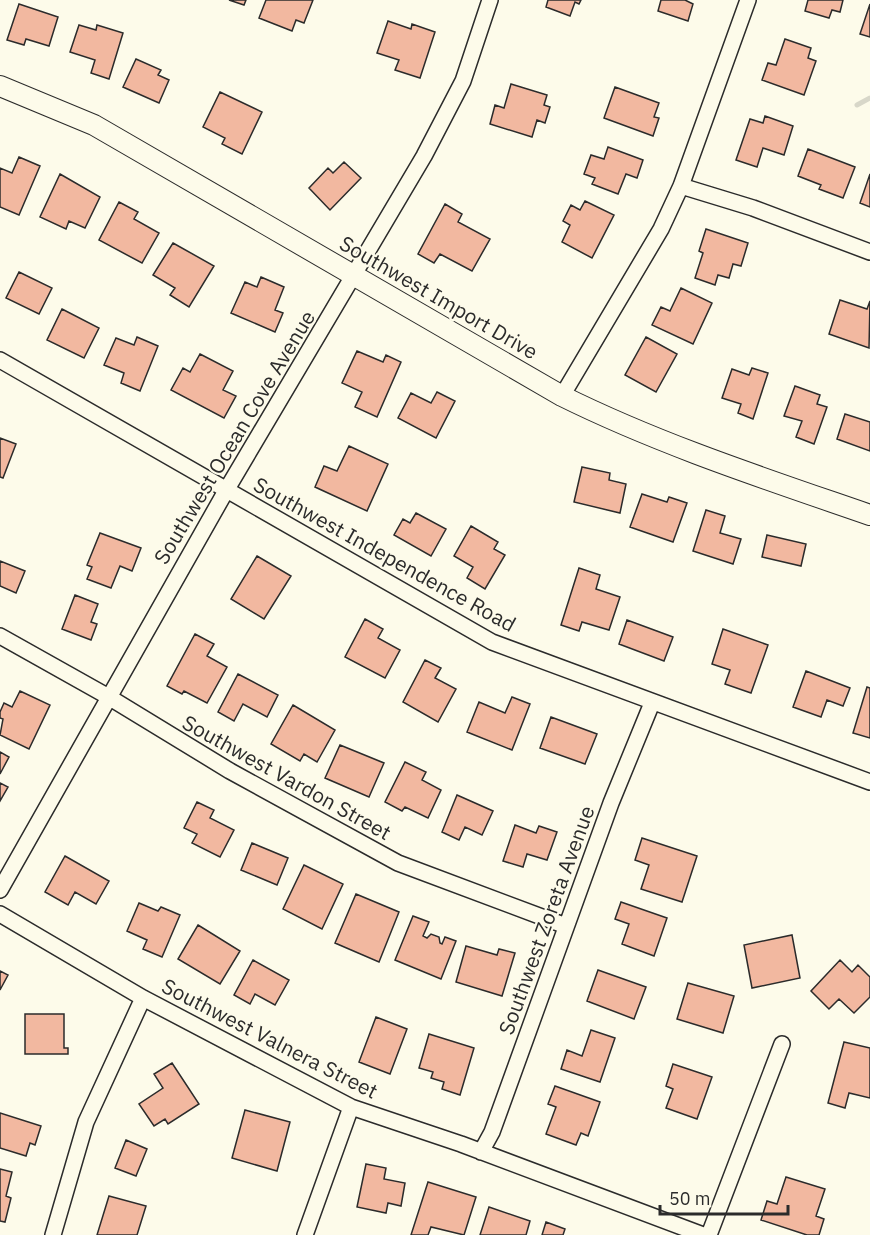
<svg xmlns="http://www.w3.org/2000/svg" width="870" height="1235" font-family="'IBM Plex Sans',sans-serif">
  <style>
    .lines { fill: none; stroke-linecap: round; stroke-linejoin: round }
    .stream { stroke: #d8d7c9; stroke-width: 5 }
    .building { fill: #f2b8a0; stroke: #2b2b2b; stroke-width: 1.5 }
    .minor-casing { stroke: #2b2b2b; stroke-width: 18 }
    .tertiary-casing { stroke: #2b2b2b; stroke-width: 22 }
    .minor { stroke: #fdfbea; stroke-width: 15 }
    .tertiary { stroke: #fdfbea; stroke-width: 20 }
    .labels { text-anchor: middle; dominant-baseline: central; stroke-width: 4.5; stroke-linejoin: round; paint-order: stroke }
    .street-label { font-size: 21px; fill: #2b2b2b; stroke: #fdfbea }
  </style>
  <rect width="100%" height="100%" fill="#fdfbea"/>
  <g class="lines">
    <path class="stream" d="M857,105L870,98"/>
  </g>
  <path class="building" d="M229,0H246L244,5Z
    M266,0H313L304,23L296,20L292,31L259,18Z
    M548,0H581L579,4L575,2L570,16L546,7Z
    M661,0H685L693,4L688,21L658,11Z
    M808,0H843L840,12L832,10L829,18L805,11Z
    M19,4L58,17L49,46L26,39L24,45L7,40Z
    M870,4V37L860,34Z
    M388,21L411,29L412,24L435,32L420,78L395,70L399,60L377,53Z
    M79,25L96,30L97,25L123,33L109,79L91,73L95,60L70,52Z
    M785,39L811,48L808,58L816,61L804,95L762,80L768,63L776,65Z
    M136,59L161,70L158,75L169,80L159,103L123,87Z
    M511,84L547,95L544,105L550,107L545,123L537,120L532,137L490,124L495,105L504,108Z
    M615,87L659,103L654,117L659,118L653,136L604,118Z
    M220,92L262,112L242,154L222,144L225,138L203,127Z
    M765,116L793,126L784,155L763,148L757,167L736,160L750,119L763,123Z
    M608,147L643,160L637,178L626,174L618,194L592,184L595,178L584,174L591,155L604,159Z
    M808,149L855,167L843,198L819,189L821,185L798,176Z
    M19,157L40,166L19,215L0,207V168L12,173Z
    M344,162L361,178L330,210L309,188L328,168L333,173Z
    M60,174L100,197L85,228L69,221L66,229L40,217Z
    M870,174V207L860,203Z
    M585,201L614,215L592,258L562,242L570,225L563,221L571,205L580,210Z
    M119,202L138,212L134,219L159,233L142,263L99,240Z
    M445,204L462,214L458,222L490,239L472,271L440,254L434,263L418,254Z
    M706,229L748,243L741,266L733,264L729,278L718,275L715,285L695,278L703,253L699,251Z
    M173,243L214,266L189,307L170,295L175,288L153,275Z
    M19,272L52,288L39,314L6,298Z
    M261,277L284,287L275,310L283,313L275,332L231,313L245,282L257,287Z
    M681,288L712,303L693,344L652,325L661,307L670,311Z
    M840,300L867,309L870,301L869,348L829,334Z
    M62,309L99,328L84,358L47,340Z
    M137,337L158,346L140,391L121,383L124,373L104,365L116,338L134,345Z
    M646,337L677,354L656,392L625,375Z
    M357,351L383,362L386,355L401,362L377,417L355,407L362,392L342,383Z
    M200,354L233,371L223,390L236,396L224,418L171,390L183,368L190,372Z
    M752,368L768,373L753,419L738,413L741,404L722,398L732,369L749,375Z
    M795,386L820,395L817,404L827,407L814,444L796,437L802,421L784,416Z
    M437,392L455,401L436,438L398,418L411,393L431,403Z
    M845,414L870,422V451L837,439Z
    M0,438L16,444L3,478L0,477Z
    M349,446L388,464L367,511L315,487L324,466L337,471Z
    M582,467L610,473L609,480L626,484L620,513L574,502Z
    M642,494L667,502L669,497L687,503L673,542L630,527Z
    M706,510L725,516L720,533L741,539L733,564L693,551Z
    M416,513L446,529L431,556L394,535L403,519L410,523Z
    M471,526L498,542L494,549L505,555L485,589L467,578L473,567L454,556Z
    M100,533L141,548L132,571L120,566L111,588L87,579L92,567L87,565Z
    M767,535L806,544L801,566L762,557Z
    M257,556L291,576L264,619L231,599Z
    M0,561L25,571L16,593L0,586Z
    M579,568L600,575L596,589L620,597L609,630L582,622L579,631L561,625Z
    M75,595L98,604L91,622L97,624L91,640L62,629Z
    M365,619L383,629L378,638L400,650L385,678L345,657Z
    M627,620L673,637L664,661L619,644Z
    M723,629L768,645L751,693L725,684L730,670L712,664Z
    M195,634L214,644L207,656L227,667L207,703L184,691L182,694L167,686Z
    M425,660L441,668L435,678L456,689L438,722L403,702Z
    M806,671L850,688L843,706L827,700L821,717L793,707Z
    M238,674L278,695L267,717L243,704L234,721L218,712Z
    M867,687L870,688V738L853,733Z
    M20,691L50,705L29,749L0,735L3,719L0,718V712L4,703L12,707Z
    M512,697L530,704L512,750L467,732L479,702L505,713Z
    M293,705L335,730L317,762L304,754L300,761L271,744Z
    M551,717L597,734L585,764L540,748Z
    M340,745L384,763L369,797L325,778Z
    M0,752L9,757L0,774Z
    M405,762L426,772L422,780L441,790L428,818L405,807L402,811L385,802Z
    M0,783L8,787L0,801Z
    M457,795L493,811L482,835L465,827L459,840L442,832Z
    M197,802L214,810L210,818L234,830L220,857L192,843L197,834L184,828Z
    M515,825L536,833L539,826L557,832L547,860L527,854L523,867L503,861Z
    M642,838L697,856L682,902L641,889L649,865L635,860Z
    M252,843L288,858L277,885L241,870Z
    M65,856L109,881L96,904L75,892L68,905L45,892Z
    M304,865L343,884L322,929L283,909Z
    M356,894L399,912L379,962L335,943Z
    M621,902L667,918L654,956L622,944L629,924L615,919Z
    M139,903L158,911L161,907L180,915L162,957L143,949L147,940L127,931Z
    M413,916L429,922L423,936L427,938L431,934L439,937L440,943L442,944L445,937L456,941L441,979L395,960Z
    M198,925L240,951L220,984L178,959Z
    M792,935L800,978L752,988L744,945Z
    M466,946L497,955L499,949L515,953L502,996L456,982Z
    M253,960L289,980L275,1005L255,994L250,1004L234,995Z
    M840,960L852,972L858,965L870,977V997L854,1013L839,999L829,1009L811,991Z
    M598,970L646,987L634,1019L587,1001Z
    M0,971L8,975L0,990Z
    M688,983L734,996L723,1033L677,1019Z
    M25,1014H64V1048H68V1054H25Z
    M376,1017L407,1029L390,1074L359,1062Z
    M591,1030L615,1038L600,1082L561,1069L567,1050L582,1056Z
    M429,1034L474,1048L460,1095L442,1089L444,1082L431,1078L433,1072L419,1068Z
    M844,1042L870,1048V1098L849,1093L845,1108L828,1103Z
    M172,1063L199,1104L168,1124L165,1119L154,1126L139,1104L163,1088L154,1074Z
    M673,1064L712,1077L697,1119L666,1108L673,1089L666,1086Z
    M555,1086L600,1102L588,1136L581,1133L576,1145L546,1134L556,1107L548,1104Z
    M245,1110L290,1122L277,1171L232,1158Z
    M0,1113L41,1126L35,1145L30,1143L26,1156L0,1148Z
    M126,1140L147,1149L136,1176L115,1168Z
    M366,1164L386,1168L384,1179L405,1183L401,1206L388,1203L386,1213L357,1207Z
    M0,1169L12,1172L6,1196L11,1198L5,1222L0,1221Z
    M786,1177L825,1189L816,1216L824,1219L819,1235H807L761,1220L767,1201L777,1204Z
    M428,1182L476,1197L464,1235L431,1227L428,1235H411Z
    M109,1196L146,1206L137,1235H97Z
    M489,1207L530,1221L526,1235H480Z
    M546,1222L565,1229L563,1235H542Z"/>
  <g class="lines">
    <g class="minor-casing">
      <path id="minor" d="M681,186L753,208L870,252
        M0,360L492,642L870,782
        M562,396L661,229L681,186L748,0
        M0,636L107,696L230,771L398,863L566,926
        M0,890L227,489L424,156L463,81L490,0
        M0,914L143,998L351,1107L461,1144L703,1235
        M481,1152L492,1132L611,803L652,703
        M53,1235L86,1122L143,998
        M305,1235L351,1107
        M709,1235L782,1044"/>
    </g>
    <g class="tertiary-casing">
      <path id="tertiary" d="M0,86L94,125L562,396C661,445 766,479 870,515"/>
    </g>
    <use href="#minor" class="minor"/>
    <use href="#tertiary" class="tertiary"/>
  </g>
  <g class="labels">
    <g class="street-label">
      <text transform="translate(439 297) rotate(30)">Southwest Import Drive</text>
      <text transform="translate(234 437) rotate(-59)">Southwest Ocean Cove Avenue</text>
      <text transform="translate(385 554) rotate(29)">Southwest Independence Road</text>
      <text transform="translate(287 777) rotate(29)">Southwest Vardon Street</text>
      <text transform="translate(546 920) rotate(-70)">Southwest Zoreta Avenue</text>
      <text transform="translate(270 1038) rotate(27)">Southwest Valnera Street</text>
    </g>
  </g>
  <path d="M660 1205v9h128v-9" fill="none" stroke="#2b2b2b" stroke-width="3"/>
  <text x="669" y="1205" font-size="18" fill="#2b2b2b" stroke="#fdfbea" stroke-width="4.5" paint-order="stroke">50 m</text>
</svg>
